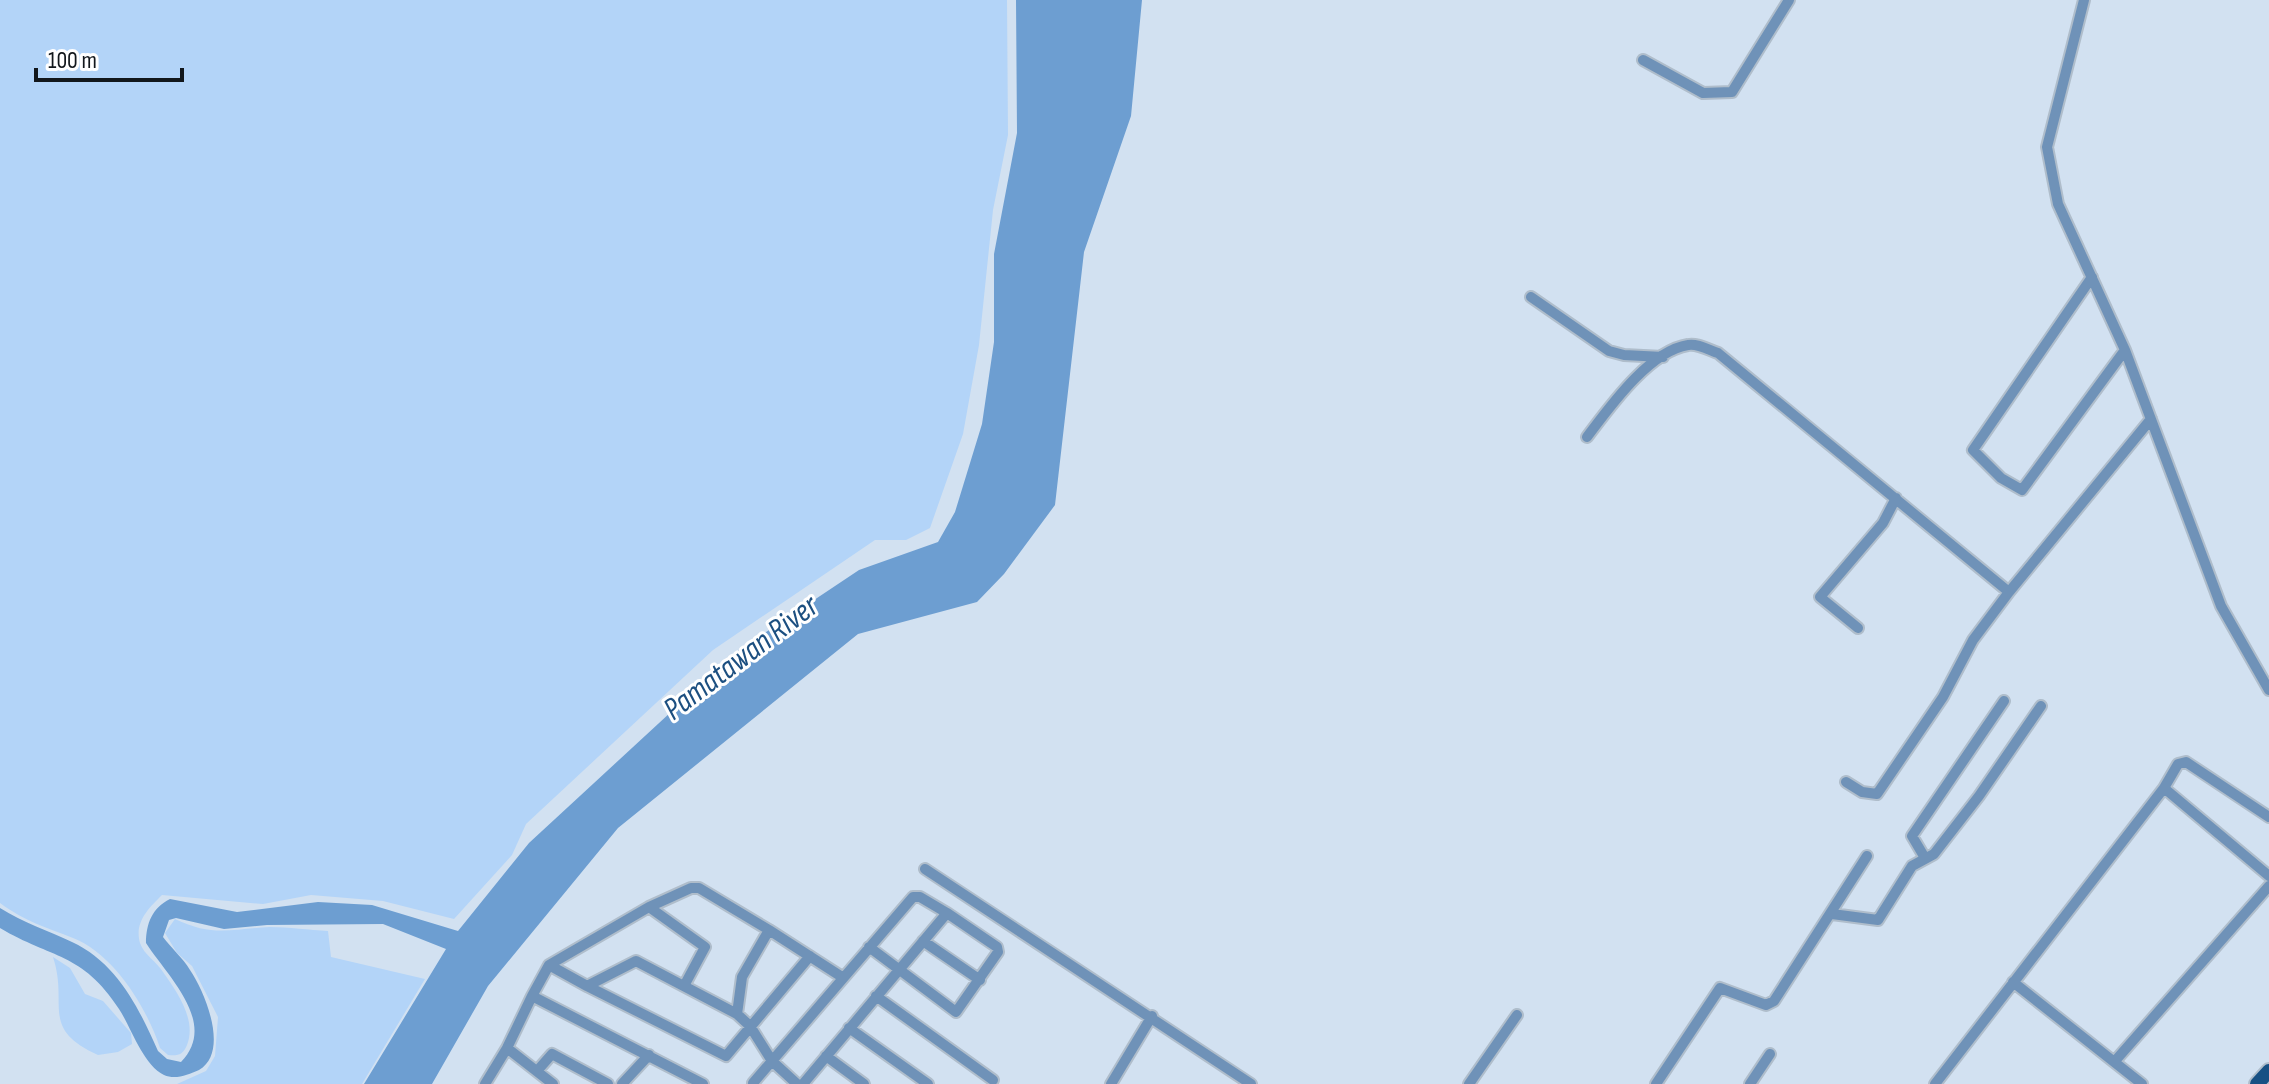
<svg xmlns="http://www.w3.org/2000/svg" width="2269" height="1084" font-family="'Sofia Sans Condensed',sans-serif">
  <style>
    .green { fill: #b3d4f8 }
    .water { fill: #6d9ed1 }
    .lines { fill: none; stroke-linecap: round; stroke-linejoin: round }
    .minor-casing { stroke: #afbdcb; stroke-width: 14 }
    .major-casing { stroke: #afbdcb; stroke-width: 18 }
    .minor { stroke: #6f92b8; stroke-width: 10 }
    .major { stroke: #175084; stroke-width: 14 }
    .labels { text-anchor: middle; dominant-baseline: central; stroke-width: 6; stroke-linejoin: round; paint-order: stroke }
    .water-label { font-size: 32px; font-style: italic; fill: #1c4f80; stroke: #fff }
  </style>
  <rect width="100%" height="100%" fill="#d2e1f1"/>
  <path class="green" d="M0,0H1007L1008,135L993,210L979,345L963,434L930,528L906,540H875L713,650L526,824L512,855L454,919L383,901L311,895L263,904L162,895C149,908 134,922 140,943C144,955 157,962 163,972C177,992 197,1020 187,1045C183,1055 178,1056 168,1055L160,1048C147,1008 114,954 73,938C45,927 26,922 0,903Z
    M175,919C212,937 231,929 270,927C289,927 309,930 328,931L331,957L425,979L362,1084H177L206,1071L215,1056L218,1017L192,966L177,953L165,933Z
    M53,957L70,968L85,994L103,1001L131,1033L132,1044L118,1052L98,1055C39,1028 69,1006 53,957Z"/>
  <path class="water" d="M1016,0H1142L1131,116L1084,252L1055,505L1004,574L977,602L858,634L618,828L488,986L432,1084H364L446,949L383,924L267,925L224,929L176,918L169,920L163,937C171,948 183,958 190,970C205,992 230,1052 199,1070C188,1075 175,1080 164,1075C143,1065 131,1027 119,1009C82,952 52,959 0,928V908C24,923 47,930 72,942C117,963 139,1008 158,1051L167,1059L181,1062C219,1023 167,976 146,943C146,924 152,908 170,899L237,912L318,902L372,905L458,931L529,843L736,652L859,570L938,542L955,512L982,424L994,342V254L1017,133Z"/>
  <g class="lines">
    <g class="minor-casing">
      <path id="minor" d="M2084,0L2047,147L2058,204L2125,350L2221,606L2269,690
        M1643,60L1703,93L1732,92L1789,0
        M2092,277L1973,450L2001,478L2022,490L2125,350
        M1531,297L1609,351L1624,355L1663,357
        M1587,437C1609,408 1649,351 1688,345C1697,343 1709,350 1718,353L2009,592L2151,419
        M1858,628L1820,597L1883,523L1896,498
        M1846,782L1862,792L1877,794L1943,697L1973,640L2009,592
        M2164,788L2178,764L2186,762L2269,817
        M1925,858L1912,836L2004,701
        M925,869L1251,1084
        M649,907L691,888H699L769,930
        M1832,914L1878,920L1912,866L1934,854L1979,796L2041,706
        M923,941L980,980
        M549,965L532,996L703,1084
        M842,977L769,930L742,977L737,1014L750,1026L772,1061L913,897H920L947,913
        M2013,982L2142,1084
        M587,986L549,965L649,907L705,947L684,986
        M876,996L993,1080
        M737,1014L636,961L587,986L726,1056L810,956
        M849,1028L928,1084
        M507,1048L553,1084
        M826,1056L864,1084
        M2115,1061L2269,886
        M537,1071L552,1054L608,1084
        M753,1083L772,1061L797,1084
        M485,1084L507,1048L532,996
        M622,1084L649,1055
        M803,1084C851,1027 899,970 947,913L997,947L998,952L956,1012L869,947
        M1111,1084L1152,1016
        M1469,1084L1517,1015
        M1656,1084L1720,988L1766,1005L1774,1001L1867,856
        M1750,1084L1770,1054
        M1935,1084L2164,788L2269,876"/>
    </g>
    <g class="major-casing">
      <path id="major" d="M2257,1084L2269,1071"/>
    </g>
    <use href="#minor" class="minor"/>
    <use href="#major" class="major"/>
  </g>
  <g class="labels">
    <g class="water-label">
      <text transform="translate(741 658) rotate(-37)">Pamatawan River</text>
    </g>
  </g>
  <path d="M36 68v12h146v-12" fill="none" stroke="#12171c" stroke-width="4"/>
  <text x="48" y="68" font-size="24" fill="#12171c" stroke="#ffffff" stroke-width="6" paint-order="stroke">100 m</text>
</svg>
